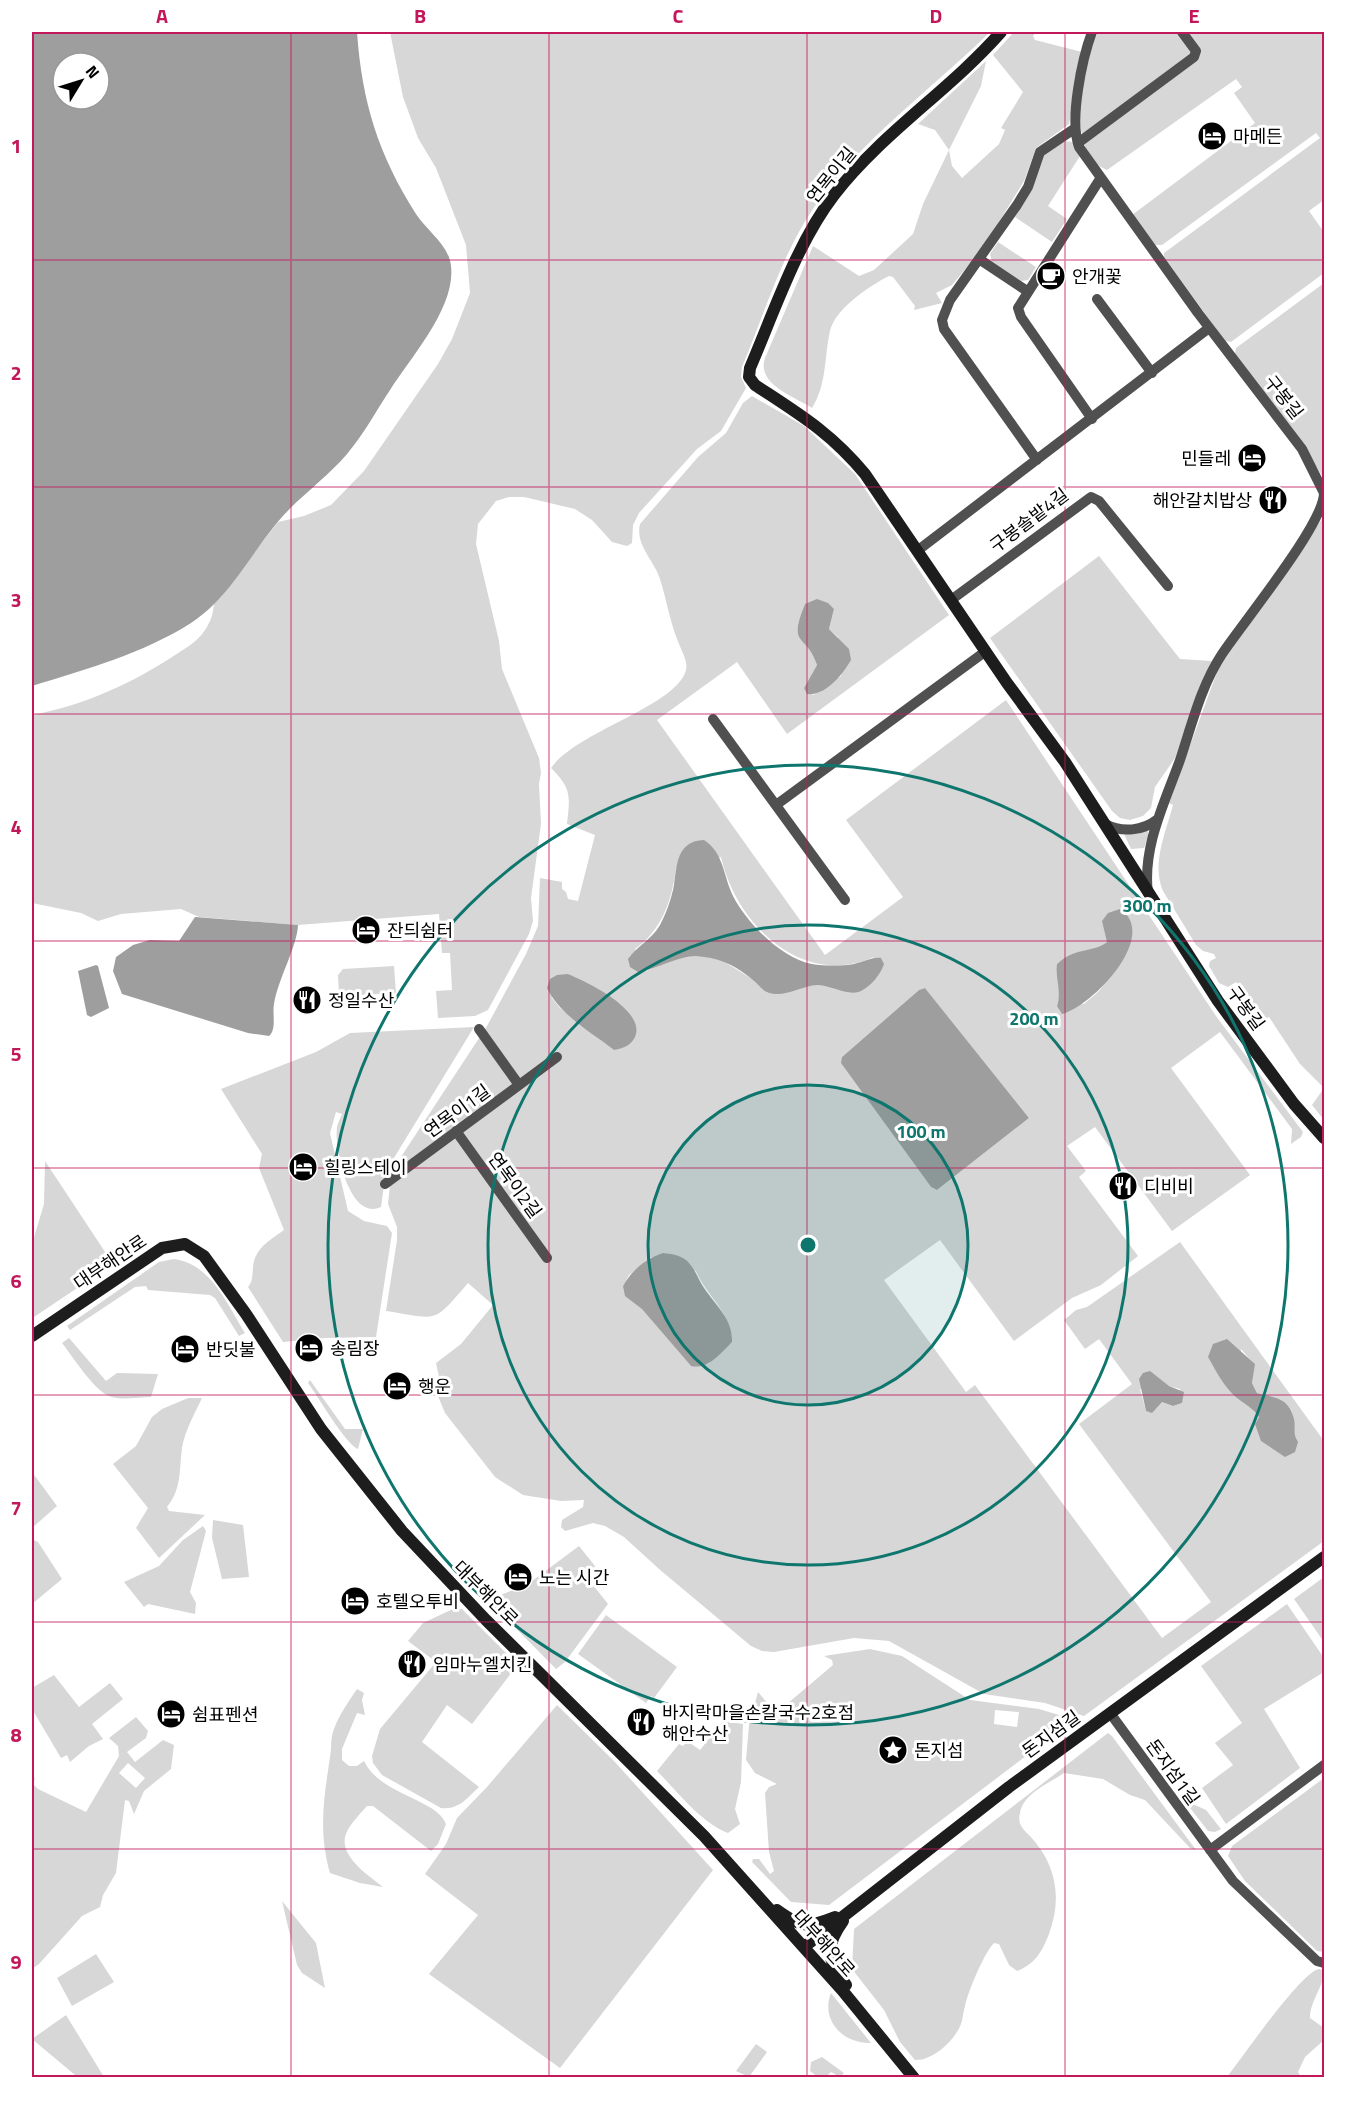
<svg xmlns="http://www.w3.org/2000/svg" width="1356" height="2109" font-family="'Titillium Web','Noto Sans KR',sans-serif">
  <style>
    .green { fill: #d7d7d7; fill-rule: evenodd }
    .water { fill: #9e9e9e; fill-rule: evenodd }
    .lines { fill: none; stroke-linecap: round; stroke-linejoin: round }
    .street { stroke: #505050; stroke-width: 10 }
    .secondary { stroke: #1d1d1d; stroke-width: 12 }
    .grid { fill: none; stroke: #c2185b; stroke-width: 1.5; stroke-opacity: 0.55 }
    .ring { fill: none; stroke: #0f766e; stroke-width: 3 }
    .labels { text-anchor: middle; dominant-baseline: central; stroke-width: 6; stroke-linejoin: round; paint-order: stroke }
    .poi-label { font-size: 18px; fill: #000; stroke: #fff; text-anchor: start }
    .street-label { font-size: 18px; fill: #000; stroke: #fff }
    .centre { fill: #0f766e; stroke: #fff; stroke-width: 3 }
    .ring-label { font-size: 18px; text-anchor: middle; font-weight: bold; fill: #0f766e; stroke: #fff; stroke-width: 6; stroke-linejoin: round; paint-order: stroke }
    .neatline { fill: none; stroke: #c2185b; stroke-width: 2 }
    .grid-label { font-size: 20px; text-anchor: middle; font-weight: bold; fill: #c2185b }
  </style>
  <rect width="100%" height="100%" fill="#fff"/>
  <path class="green" d="M390,32H990C932,89 858,142 813,209C781,256 764,315 742,367L741,377L746,388L721,431L697,449L639,513L633,525L632,543L627,546L612,542L592,520L575,509L524,497H509L496,501L478,524L476,544L499,641L502,669L539,758L541,773L539,784L541,824L531,898L533,921L529,934L488,1010L475,1016L438,1018L436,991L452,990L450,953H442L439,914L298,925L199,917L181,909L121,914L98,921L81,913L32,903V715C81,706 126,686 169,659C182,650 197,643 205,630C211,621 213,614 214,604L278,522L304,516L331,505L364,471L438,364L452,339L470,293L466,245L436,168L418,138L403,97Z
    M1014,32H1036L1033,36L1035,40L1082,52L1069,124L1036,148L1024,181L983,248L952,285L936,293L942,303L914,310L915,306L893,277L889,276C869,286 835,309 830,331C824,358 827,384 812,408C794,396 756,384 765,358L813,246L859,276L874,270L913,234L923,204L949,150L935,130L918,124L986,61L981,86L949,150L952,166L962,178L999,144L1005,130L1001,128L1023,92L993,55Z
    M1098,32H1324V200L1309,211L1324,232V273L1231,342L1225,341L1164,257V253L1320,138L1316,133L1162,245H1154L1132,215L1255,123L1234,93L1242,87L1236,79L1107,170C1063,154 1083,65 1098,32Z
    M1065,141L1072,142L1080,156L1048,206L1067,219L1052,242L1015,217L1030,192L1043,155Z
    M998,242L1036,267L1028,280L1021,281L992,262L990,254Z
    M1324,283V479L1299,438L1235,354L1236,348Z
    M752,396L804,426L855,474L949,615L787,734L737,662L657,720L825,955L903,897L846,820L1006,700L1216,1016L1303,1132L1301,1137L1291,1144L1292,1129L1220,1032L1171,1068L1250,1175L1172,1231L1095,1127L1067,1146L1086,1171L1079,1177L1138,1256L1101,1285L1072,1298L1014,1341L940,1240L884,1280L966,1392L975,1385L1162,1638L1211,1602L1079,1424L1132,1384L1099,1339L1085,1349L1064,1320L1076,1310L1087,1307L1180,1242L1324,1441V1541L1084,1716L1045,1703L984,1694L889,1641L854,1638L774,1652L762,1651L751,1646L659,1569L624,1537L605,1526L593,1523L565,1531L561,1527L562,1520L583,1507L584,1500L561,1501L523,1495L495,1477L445,1413L438,1396L439,1377L436,1363L461,1344L493,1305L468,1283C432,1325 439,1319 386,1311L397,1240V1227L388,1204L391,1175L395,1166L487,1026L526,954L538,926L540,878L562,882V889L566,892L568,899L578,901L595,835L567,824C570,796 572,789 551,768C577,731 677,706 686,670C688,661 682,652 679,644C670,623 667,601 660,579C654,560 635,545 640,524L698,457L726,433L743,403ZM805,604L834,609L829,629L838,637L841,676L813,695L804,688L817,665C806,632 787,648 805,604ZM721,857C736,924 802,989 874,957L839,990L830,985L752,979L720,959L701,956L680,958L646,971L635,949C662,930 672,900 676,868ZM1103,929L1124,958L1099,991L1084,1004L1057,1006L1060,995L1057,964C1077,946 1094,953 1107,942V935ZM568,974L588,983L616,1002L614,1050L560,1008L552,998ZM925,988L1029,1118L937,1190L931,1187L845,1068L842,1057L919,990ZM651,1257L696,1271C706,1295 733,1315 732,1342L708,1364L691,1366L623,1286L629,1275ZM1241,1349L1254,1364L1252,1383L1257,1393C1283,1400 1297,1401 1293,1434L1255,1424L1259,1417L1252,1406L1238,1399ZM1169,1386L1180,1389L1182,1403L1173,1406L1162,1402L1146,1411L1140,1389Z
    M1324,516V1120L1312,1105L1324,1088L1300,1064L1269,1017L1263,1021L1236,982L1228,987L1219,983L1209,966L1210,961L1216,958L1214,954L1203,951L1196,945L1163,891C1151,864 1166,832 1173,805L1169,803L1220,664Z
    M1099,556L1180,659L1212,661L1175,758L1155,787L1151,808L1143,816L1130,820L1120,818L1112,811L990,638Z
    M1147,830L1149,835L1144,848L1131,849L1124,834Z
    M394,966L396,993L339,996L338,975L343,969Z
    M474,1027L386,1171L381,1207C349,1222 334,1147 337,1127C338,1123 340,1118 342,1114L336,1112L330,1133L348,1211L364,1221L387,1226L392,1233L376,1337L325,1338L283,1342L248,1287C255,1279 251,1268 255,1258C260,1245 273,1238 284,1230L259,1168L262,1154L221,1089L316,1052L350,1033Z
    M45,1161L113,1264L34,1317L32,1314V1244L44,1204Z
    M174,1259C211,1264 227,1304 245,1333L239,1336L215,1298L210,1295L148,1290L146,1286L135,1287L70,1330L67,1326L159,1262Z
    M69,1338L106,1381L117,1373L158,1374L151,1397C138,1397 121,1401 109,1396C93,1389 73,1357 62,1343Z
    M310,1380L345,1429H363L358,1449C346,1445 318,1396 308,1383Z
    M188,1398H202C195,1413 185,1430 182,1448C179,1471 182,1488 167,1507L169,1511L205,1515L159,1558L136,1528L148,1508L113,1464L136,1446L152,1417L162,1409Z
    M32,1472L57,1506L32,1528Z
    M213,1520L243,1525L249,1577L222,1579L212,1538Z
    M203,1526L206,1531L190,1592L196,1603L195,1614L148,1604L144,1607L124,1582L159,1566L183,1540Z
    M32,1539L38,1542L62,1579L32,1604Z
    M579,1546L595,1566L589,1580L608,1604L565,1662L556,1669L488,1600L528,1584Z
    M1324,1577V1642L1294,1599Z
    M1287,1604L1324,1658V1672L1264,1709L1300,1768L1226,1824L1202,1788L1233,1765L1215,1743L1242,1723L1201,1666Z
    M455,1608L462,1609L515,1662L516,1667L472,1724L447,1705L422,1742L479,1787C467,1798 459,1810 441,1808L382,1775L373,1763L372,1756L380,1729L436,1662L408,1641L423,1623Z
    M606,1615L677,1667L654,1698L651,1696L646,1703L578,1654Z
    M870,1649L902,1656L970,1700L1039,1709L1069,1718L1071,1722L829,1905L791,1902L752,1862L753,1859H759L770,1874L774,1871L769,1852L765,1793L769,1787L777,1784L755,1773L746,1760L749,1725L758,1692L770,1706L781,1709L833,1665L832,1660L824,1656ZM995,1710L1019,1712L1017,1727L994,1724Z
    M54,1675L79,1707L110,1683L123,1699L92,1724L103,1739L89,1746L70,1762L67,1755L61,1758L32,1709V1688Z
    M357,1689L364,1693L362,1700L365,1715L357,1713L342,1749V1760L349,1766H357L364,1761C380,1795 437,1799 446,1824L438,1844L431,1851L373,1806H367C360,1814 347,1827 345,1837C341,1858 369,1876 383,1887L360,1883L330,1873C318,1831 324,1798 330,1757C332,1747 330,1739 334,1729C339,1715 349,1701 357,1689Z
    M557,1705L614,1761L713,1870L560,2068L429,1974L478,1915L425,1874L446,1844L457,1818L487,1787Z
    M136,1717L148,1731L146,1738L127,1752L135,1762L163,1740L174,1745L171,1769L144,1791L134,1814L129,1801L125,1800L116,1873L103,1895L100,1907L82,1916L39,1964L32,1969V1778H35L33,1784L38,1789L86,1812L119,1756L118,1746L109,1738ZM128,1763L145,1778L136,1788L119,1773Z
    M723,1721L743,1724L741,1782L735,1809L740,1824L728,1833C700,1822 678,1792 657,1771L679,1744L683,1746L687,1741L700,1750Z
    M1108,1733L1112,1736L1196,1850L1190,1848L1145,1800L1130,1795L1103,1779L1064,1773C1049,1783 1023,1794 1020,1813C1017,1824 1023,1829 1030,1836C1057,1865 1062,1899 1049,1934C1042,1952 1035,1964 1017,1971L1009,1965L999,1944L994,1943C984,1953 968,1992 965,2006C963,2012 963,2019 961,2024C955,2040 933,2061 915,2060L900,2042L884,2010L852,1969L854,1929Z
    M1324,1778V1952L1317,1951L1245,1881L1228,1856L1232,1846Z
    M1184,1800L1206,1810L1221,1829L1215,1832L1208,1831Z
    M282,1901L316,1943L325,1988L302,1973L297,1965Z
    M96,1954L114,1982L72,2006L57,1978Z
    M1319,1969L1324,1970C1325,1985 1310,2000 1310,2018L1324,2028V2040L1305,2057L1298,2072L1301,2077H1227C1242,2058 1301,1972 1319,1969Z
    M831,1993L871,2043C844,2044 820,2021 831,1993Z
    M66,2015L104,2077L75,2075L32,2039Z
    M756,2044L767,2052L749,2077L736,2071Z
    M822,2057L844,2073L840,2077L831,2072L826,2077H818L810,2071L811,2062Z"/>
  <path class="water" d="M32,32H357C362,102 378,154 416,214C427,231 449,245 451,266C456,307 411,357 390,390C376,411 364,434 347,454C326,479 297,498 276,524C249,557 228,599 191,623C142,654 87,669 32,686ZM63,63H99V99H63Z
    M817,599L828,603L834,609L829,629L849,649L851,660C843,674 826,696 807,694L804,688L817,665C806,632 787,648 805,604Z
    M704,840C724,853 723,875 733,896C747,923 781,958 812,964C824,966 843,966 854,964C863,962 872,957 881,958L884,964C881,974 871,986 861,991C849,997 831,985 817,985C801,986 782,999 767,992C762,990 758,984 753,980C739,968 723,959 704,957C680,953 661,969 638,972L630,967L628,959C637,946 652,939 660,925C666,914 672,897 674,885C677,864 677,841 704,840Z
    M1120,909C1160,935 1093,1006 1062,1014L1057,1006C1062,991 1055,979 1057,964C1076,946 1094,953 1107,942L1102,921L1108,913Z
    M195,917L298,925C297,947 278,979 274,1004C272,1014 277,1029 269,1036L248,1033L122,994L113,971L116,957L133,945L150,940L179,941Z
    M96,965L98,966L109,1008L91,1017L87,1015L78,971Z
    M568,974C588,982 642,1009 636,1034C633,1045 624,1048 614,1050C591,1032 560,1015 547,988L550,979L557,975Z
    M925,988L1029,1118L937,1190L931,1187L841,1063L842,1057L919,990Z
    M663,1253C672,1254 679,1255 686,1260C695,1268 698,1279 704,1288C716,1306 733,1319 732,1342C721,1353 708,1370 691,1366L642,1309L625,1296L623,1286C632,1270 645,1259 663,1253Z
    M1227,1339L1255,1364L1252,1383L1257,1393C1275,1398 1289,1397 1294,1419C1296,1428 1292,1433 1298,1442L1295,1452L1285,1457L1261,1441L1255,1424L1259,1417C1252,1407 1246,1405 1237,1398C1224,1387 1216,1371 1208,1357L1213,1344Z
    M1150,1371L1169,1386L1184,1392L1182,1403L1173,1406L1162,1402L1152,1413L1146,1411L1139,1379L1143,1373Z"/>
  <g class="lines">
    <path class="street" d="M1092,32C1082,59 1069,120 1079,147L1198,313L1302,449L1324,493C1324,524 1244,621 1222,654C1201,686 1192,724 1180,760C1165,802 1142,847 1148,893
      M1078,143L1194,57L1196,51L1182,32
      M979,259L1027,291
      M1097,299L1152,373
      M1092,419L1021,317L1018,308L1100,179
      M1037,460L944,329L942,320L950,300L1017,205L1028,187L1040,152L1074,129
      M917,551L1209,328
      M951,600L1091,497L1099,501L1168,586
      M713,719L845,900
      M776,805L986,651
      M1105,824C1122,833 1143,831 1158,819
      M479,1029L519,1085
      M456,1131L547,1258
      M385,1184L557,1057
      M1110,1713L1233,1881L1317,1961L1324,1963
      M1210,1850L1324,1765"/>
    <path class="secondary" d="M1001,32C950,90 882,133 834,195C797,243 774,312 750,368L749,377L755,385C799,414 830,432 865,474L1007,683L1065,762L1218,1001L1294,1104L1324,1138
      M32,1336L162,1248L185,1244L204,1256L246,1314L321,1429L402,1531L486,1620L704,1836L842,1990L914,2078
      M777,1910C802,1928 807,1928 835,1917
      M843,1921C823,1949 828,1959 846,1985
      M804,1947L1009,1787L1324,1557"/>
  </g>
  <path class="grid" d="M291,32V2078M549,32V2078M807,32V2078M1065,32V2078M32,260H1324M32,487H1324M32,714H1324M32,941H1324M32,1168H1324M32,1395H1324M32,1622H1324M32,1849H1324"/>
  <circle cx="808" cy="1245" r="160" fill="#0f766e" fill-opacity=".12"/>
  <g class="ring">
    <circle cx="808" cy="1245" r="160"/>
    <circle cx="808" cy="1245" r="320"/>
    <circle cx="808" cy="1245" r="480"/>
  </g>
  <defs>
    <g id="hotel-disc" transform="scale(1.5)"><circle r="9.5" fill="#000" stroke="#fff"/><path d="M-6-4.5h1.5V1H6V5H4.5V3h-9V5H-6ZM-4 0a1.8 1.8 0 1 1 3.6 0ZM.5 0V-2.5h3Q6-2.5 6 0Z" fill="#fff"/></g>
    <g id="cafe-disc" transform="scale(1.5)"><circle r="9.5" fill="#000" stroke="#fff"/><path d="M-5.5-4.5H6V0H3Q3 3.5 0 3.5H-2.5Q-5.5 3.5-5.5 0ZM3-3.2v2h1.7v-2ZM-6 4.5H4V6H-6Z" fill="#fff"/></g>
    <g id="restaurant-disc" transform="scale(1.5)"><circle r="9.5" fill="#000" stroke="#fff"/><path d="M-5-6h1v4h1v-4h1v4h1v-4h1v5L-1.5 .5V6h-2V.5L-5-1ZM5-6V6H3V1.5H1.5Q1.5-4 5-6Z" fill="#fff"/></g>
    <g id="sight-disc" transform="scale(1.5)"><circle r="9.5" fill="#000" stroke="#fff"/><path d="M0-6L1.8-2.2L6-1.7L2.9 1.2L3.7 5.4L0 3.3L-3.7 5.4L-2.9 1.2L-6-1.7L-1.8-2.2Z" fill="#fff"/></g>
  </defs>
  <g fill-rule="evenodd">
    <use href="#hotel-disc" x="1212" y="136"/>
    <use href="#cafe-disc" x="1051" y="276"/>
    <use href="#hotel-disc" x="1252" y="458"/>
    <use href="#restaurant-disc" x="1273" y="500"/>
    <use href="#hotel-disc" x="366" y="930"/>
    <use href="#restaurant-disc" x="307" y="1000"/>
    <use href="#hotel-disc" x="303" y="1167"/>
    <use href="#restaurant-disc" x="1123" y="1186"/>
    <use href="#hotel-disc" x="309" y="1348"/>
    <use href="#hotel-disc" x="185" y="1349"/>
    <use href="#hotel-disc" x="397" y="1386"/>
    <use href="#hotel-disc" x="518" y="1577"/>
    <use href="#hotel-disc" x="355" y="1601"/>
    <use href="#restaurant-disc" x="412" y="1664"/>
    <use href="#hotel-disc" x="171" y="1714"/>
    <use href="#restaurant-disc" x="641" y="1722"/>
    <use href="#sight-disc" x="893" y="1750"/>
  </g>
  <g class="labels">
    <g class="poi-label">
      <text x="1233" y="136">마메든</text>
      <text x="1072" y="276">안개꽃</text>
      <text x="1231" y="458" text-anchor="end">민들레</text>
      <text x="1252" y="500" text-anchor="end">해안갈치밥상</text>
      <text x="387" y="930">잔듸쉼터</text>
      <text x="328" y="1000">정일수산</text>
      <text x="324" y="1167">힐링스테이</text>
      <text x="1144" y="1186">디비비</text>
      <text x="330" y="1348">송림장</text>
      <text x="206" y="1349">반딧불</text>
      <text x="418" y="1386">행운</text>
      <text x="539" y="1577">노는 시간</text>
      <text x="376" y="1601">호텔오투비</text>
      <text x="433" y="1664">임마누엘치킨</text>
      <text x="662" y="1712">바지락마을손칼국수2호점<tspan x="662" dy="21">해안수산</tspan></text>
      <text x="192" y="1714">쉼표펜션</text>
      <text x="914" y="1750">돈지섬</text>
    </g>
    <g class="street-label">
      <text transform="translate(831 175) rotate(-51)">연목이길</text>
      <text transform="translate(1284 397) rotate(52)">구봉길</text>
      <text transform="translate(1029 520) rotate(-37)">구봉솔밭4길</text>
      <text transform="translate(1246 1008) rotate(54)">구봉길</text>
      <text transform="translate(457 1111) rotate(-36)">연목이1길</text>
      <text transform="translate(515 1185) rotate(54)">연목이2길</text>
      <text transform="translate(110 1262) rotate(-34)">대부해안로</text>
      <text transform="translate(486 1593) rotate(45)">대부해안로</text>
      <text transform="translate(1051 1734) rotate(-36)">돈지섬길</text>
      <text transform="translate(1173 1772) rotate(54)">돈지섬1길</text>
      <text transform="translate(824 1943) rotate(48)">대부해안로</text>
    </g>
  </g>
  <circle cx="808" cy="1245" r="9" class="centre"/>
  <g class="ring-label">
    <text x="1147" y="912">300 m</text>
    <text x="1034" y="1025">200 m</text>
    <text x="921" y="1138">100 m</text>
  </g>
  <rect width="1356" height="2109" fill="none" stroke="#ffffff" stroke-width="66"/>
  <g transform="translate(81 81) rotate(52)"><circle r="28" fill="#ffffff" stroke="#999999" stroke-width="1.5"/>
  <path d="M0-4.5L10 22L0 15L-10 22Z" fill="#000000"/>
  <text y="-9" font-size="16" font-weight="bold" text-anchor="middle" fill="#000000">N</text>
  </g>
  <rect x="33" y="33" width="1290" height="2043" class="neatline"/>
  <g class="grid-label">
    <text x="162" y="23">A</text>
    <text x="420" y="23">B</text>
    <text x="678" y="23">C</text>
    <text x="936" y="23">D</text>
    <text x="1194" y="23">E</text>
    <text x="16" y="153">1</text>
    <text x="16" y="380">2</text>
    <text x="16" y="607">3</text>
    <text x="16" y="834">4</text>
    <text x="16" y="1061">5</text>
    <text x="16" y="1288">6</text>
    <text x="16" y="1515">7</text>
    <text x="16" y="1742">8</text>
    <text x="16" y="1969">9</text>
  </g>
</svg>
